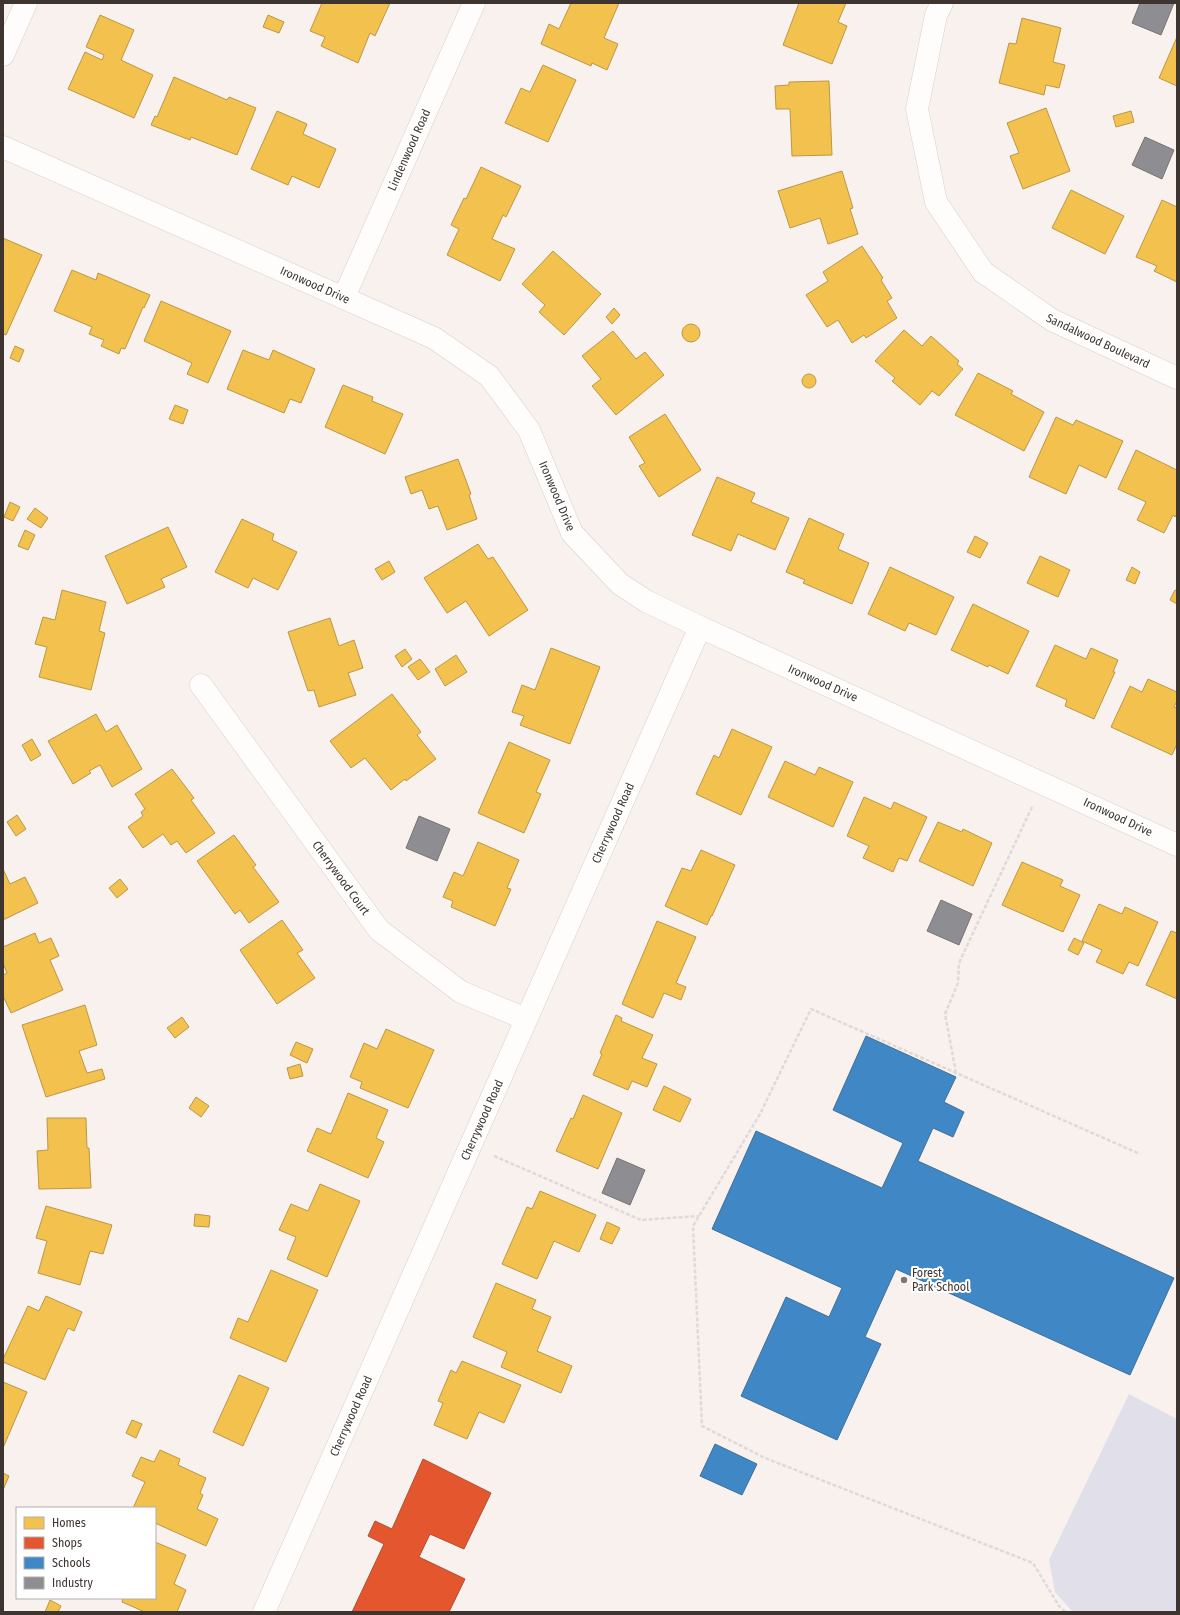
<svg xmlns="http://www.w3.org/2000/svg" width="1180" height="1615" font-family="'Fira Sans Condensed',sans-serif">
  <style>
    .green { fill: #e1dfea }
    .homes { fill: #f2c14e; stroke: #bc9745 }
    .shops { fill: #e4572e; stroke: #b24d2f }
    .schools { fill: #3f88c5; stroke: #3f6f99 }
    .industry { fill: #8d8d92; stroke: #757375 }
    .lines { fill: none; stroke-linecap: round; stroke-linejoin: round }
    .minor-casing { stroke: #d6cecb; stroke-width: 23 }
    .path { stroke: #dddad9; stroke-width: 2.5; stroke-dasharray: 4 2; stroke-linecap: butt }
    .minor { stroke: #fefdfc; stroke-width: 22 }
    .poi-dot { fill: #7f7773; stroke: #fff; stroke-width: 1.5 }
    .labels { text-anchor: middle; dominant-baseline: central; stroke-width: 4; stroke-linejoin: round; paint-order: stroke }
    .street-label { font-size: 12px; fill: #3e3531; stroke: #fff }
    .poi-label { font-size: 12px; fill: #3e3531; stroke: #fff; text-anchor: start }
  </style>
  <rect width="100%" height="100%" fill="#f9f1ee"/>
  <path class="green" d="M1129,1394L1177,1419V1612H1073L1055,1592L1049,1560Z"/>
  <path class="homes" d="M322,3H390L375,36L370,33L358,63L321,46L325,37L310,31Z
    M571,3H619L604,38L618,44L607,70L592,63L591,66L541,44L549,24L559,29Z
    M799,3H846L838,22L847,26L832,64L783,45Z
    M100,15L134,30L121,60L153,75L134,118L68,89L85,52L102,60L104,55L86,47Z
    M268,15L284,22L279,33L263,27Z
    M1022,18L1061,28L1053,62L1065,65L1059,88L1046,85L1044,95L999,83L1009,43L1016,44Z
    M1177,37V86L1159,78Z
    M543,65L576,80L548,142L505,123L521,88L530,92Z
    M174,77L227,100L229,97L256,108L237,155L191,137L190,140L151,125L155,116L157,117Z
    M829,81L832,155L792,156L790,109H776L775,86L789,85V82Z
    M1046,108L1070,171L1023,189L1010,156L1019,153L1007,123Z
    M277,111L307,124L303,134L336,149L319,188L292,176L288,185L251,169Z
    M1131,111L1134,122L1116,127L1113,116Z
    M481,167L521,186L506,217L503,215L492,239L515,249L500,281L447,255L459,229L451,225L464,198L466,199Z
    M842,171L853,208L850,209L858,234L828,244L820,218L790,228L778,191Z
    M1071,190L1124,216L1105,254L1052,228Z
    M1162,200L1177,207V282L1154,271L1157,266L1136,257Z
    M3,238L42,255L6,335L3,334Z
    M862,246L883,278L881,280L892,298L887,301L897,318L866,338L864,335L852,343L838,320L827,327L806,295L828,281L823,272Z
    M553,251L601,294L564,335L539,312L545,305L522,284Z
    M72,270L96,280L98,273L150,295L144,308L143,307L125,349L121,348L119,354L101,346L104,340L89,334L92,327L54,311Z
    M161,301L231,331L208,383L187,374L192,363L144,341Z
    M614,308L620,315L612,324L606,317Z
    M682 333a9 9 0 1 1 18 0a9 9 0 1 1-18 0Z
    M904,330L922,346L931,336L959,361L957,364L963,369L939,396L932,391L920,405L892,381L895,378L875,361Z
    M613,331L636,359L645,352L664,375L616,415L592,386L601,379L582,356Z
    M15,346L24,350L19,362L10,358Z
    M243,350L269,360L273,350L315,369L301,403L290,399L284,413L227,389Z
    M978,373L1013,391L1011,394L1044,412L1024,451L955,415Z
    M802 381a7 7 0 1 1 14 0a7 7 0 1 1-14 0Z
    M343,385L373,397L372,401L403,414L385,454L325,427Z
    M175,405L188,410L183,424L169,419Z
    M665,414L701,470L659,497L639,466L645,463L629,437Z
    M1056,417L1073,425L1076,420L1123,441L1106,478L1079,465L1066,494L1029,477Z
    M1136,450L1177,470V513L1175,517L1173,515L1164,533L1137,520L1146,502L1118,489Z
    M458,459L471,494L469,495L477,519L447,530L438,506L429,509L422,490L411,494L405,477Z
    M717,477L755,493L751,502L789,518L775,550L738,534L731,551L692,535Z
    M10,502L20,507L13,521L4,517Z
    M35,508L48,518L41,528L27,519Z
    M809,518L844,534L838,549L869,563L852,604L803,583L805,580L786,572Z
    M242,519L274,534L272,540L297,552L278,590L253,578L248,588L215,572Z
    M168,527L187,567L161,579L165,587L127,604L105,556Z
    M25,530L35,535L28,550L18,546Z
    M975,536L988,543L980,558L967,552Z
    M478,544L488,559L493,557L528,610L489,636L466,601L447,613L424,578Z
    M1040,556L1070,570L1058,597L1027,583Z
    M389,561L395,572L382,580L375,569Z
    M890,567L954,597L936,635L909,623L905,631L868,614Z
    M1132,567L1140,572L1135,584L1126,580Z
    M62,590L106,602L99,631L105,633L91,690L39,677L47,647L35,644L43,617L55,620Z
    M1175,590L1177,591V604L1170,600Z
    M973,604L1029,631L1008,674L989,665L988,667L951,650Z
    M330,618L339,646L354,640L363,668L348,673L356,695L319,707L314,690L308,691L288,632Z
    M1055,645L1086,659L1091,648L1118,660L1113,672H1115L1094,719L1065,706L1067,700L1036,686Z
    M551,648L600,667L570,744L520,725L524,716L512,712L522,685L535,690Z
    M405,649L412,659L402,667L395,656Z
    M456,655L467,672L445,686L435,669Z
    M420,659L430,672L418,680L408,667Z
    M1148,679L1177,692V701L1174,707L1177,708V744L1172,755L1111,727L1130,686L1142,692Z
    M392,694L421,732L417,735L436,759L406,781L405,779L391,790L365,758L351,768L330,741Z
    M96,714L106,732L117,725L142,769L112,787L100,765L89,771L91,773L73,784L48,741Z
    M732,729L772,747L741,815L696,794L714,755L719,758Z
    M32,739L41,755L31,761L22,745Z
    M509,742L550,760L536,792L541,794L524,833L478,813Z
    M785,761L815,775L819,767L853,782L833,827L768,797Z
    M172,769L194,798L191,800L215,833L186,853L177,841L171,845L163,834L143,848L128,827L143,816L141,812L145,809L135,794Z
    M864,797L891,809L894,802L927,817L907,861L899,858L893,872L863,858L869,846L847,836Z
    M17,815L26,829L16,836L7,822Z
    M938,822L962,832L963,829L992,843L973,886L919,861Z
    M234,835L256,865L253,867L279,902L249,923L240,910L235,914L197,861Z
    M478,842L519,860L507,888L511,889L495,926L451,907L453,901L443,897L454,872L463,876Z
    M701,850L735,865L712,916H711L707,925L665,906L682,868L691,871Z
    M1022,862L1063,880L1060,886L1080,895L1063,932L1002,905Z
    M3,869L10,884L25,877L38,903L3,920Z
    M120,879L128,889L117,898L109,888Z
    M1099,904L1122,914L1125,907L1158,922L1138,966L1129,962L1123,974L1096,962L1102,950L1082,941Z
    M282,920L303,950L297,953L315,978L277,1004L240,950Z
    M657,921L696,937L676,983L686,987L681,1000L664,993L653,1018L622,1004Z
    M1171,931L1177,933V999L1146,985Z
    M35,933L39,943L51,938L59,956L50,960L63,990L11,1013L3,996V975L7,973L3,963V947Z
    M1074,938L1084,943L1078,955L1068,950Z
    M85,1005L97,1045L79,1051L87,1073L102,1069L105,1079L46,1097L22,1025Z
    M616,1015L622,1018L621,1021L653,1035L642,1058L657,1064L647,1087L632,1081L628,1090L593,1075L602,1054L600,1053Z
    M182,1017L189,1027L175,1038L167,1028Z
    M386,1029L434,1050L408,1108L360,1088L362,1082L350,1077L364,1043L377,1049Z
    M296,1042L313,1049L307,1063L290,1055Z
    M300,1064L303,1076L290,1079L287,1068Z
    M664,1086L691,1099L680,1122L653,1110Z
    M348,1093L388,1110L376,1138L384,1142L368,1178L307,1151L317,1128L331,1134Z
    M583,1095L622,1113L598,1169L556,1151L571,1118L573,1119Z
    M196,1097L209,1106L201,1117L189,1108Z
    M47,1118H86L87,1148H89L91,1188L39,1189L37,1151L48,1150Z
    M320,1184L360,1201L327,1277L287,1259L296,1237L279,1230L291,1204L308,1211Z
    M540,1191L596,1215L579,1252L554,1241L537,1279L502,1264L527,1207L532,1209Z
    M46,1206L112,1225L103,1254L90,1251L80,1285L38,1273L47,1241L36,1238Z
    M195,1214L210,1216L209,1227L194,1226Z
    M607,1222L620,1228L612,1244L600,1239Z
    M271,1270L318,1290L286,1362L230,1338L238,1318L248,1322Z
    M496,1283L536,1300L532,1309L551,1317L537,1351L572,1366L561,1393L501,1367L507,1352L473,1337Z
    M46,1296L82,1312L74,1331L68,1328L45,1380L3,1362V1359L28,1306L39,1311Z
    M462,1361L521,1385L504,1423L479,1412L467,1439L434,1425L443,1403L438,1401L451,1370L456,1373Z
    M239,1375L269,1388L243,1446L213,1432Z
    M3,1382L27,1392L3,1448Z
    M132,1420L142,1424L136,1438L126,1433Z
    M160,1450L180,1459L178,1465L206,1478L200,1493L203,1495L197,1509L218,1519L206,1546L155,1523V1508H133L145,1482L132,1476L141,1457L154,1462Z
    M3,1473L9,1476L3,1490Z
    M155,1542L186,1555L174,1584L186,1590L177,1612H145L122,1602L123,1598H155Z
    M50,1600L61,1606L58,1612H45Z"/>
  <path class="shops" d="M423,1459L491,1493L464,1549L430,1534L419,1557L465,1579L449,1612H352L384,1544L368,1536L375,1521L392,1529Z"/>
  <path class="schools" d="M866,1036L956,1077L944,1102L964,1112L953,1137L933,1128L918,1161L1174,1278L1130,1375L896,1269L865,1337L881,1344L837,1440L741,1396L786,1297L829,1317L842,1288L712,1229L756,1131L882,1188L903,1143L833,1110Z
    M715,1444L757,1464L742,1495L700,1476Z"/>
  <path class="industry" d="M1140,3H1174L1161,35L1132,23Z
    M1145,137L1174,150L1162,179L1132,165Z
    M419,816L450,829L437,861L406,848Z
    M941,900L972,914L959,945L927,931Z
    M617,1158L645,1170L630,1205L602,1193Z"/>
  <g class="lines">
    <g class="minor-casing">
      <path id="minor" d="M942,3L936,15L917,109L936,202L983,272L1052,320L1177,378
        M3,55L26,3
        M3,147L434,338L489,376L529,430L572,533L620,584L646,601L700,627L1177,845
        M344,297L474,3
        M201,685L379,930L461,992L526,1019
        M264,1612L700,627"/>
    </g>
    <path class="path" d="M956,1073L945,1014L958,983L959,963L1032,807
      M494,1156L641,1220L699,1216
      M1065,1612L1059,1606L1033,1563L765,1458L702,1426L693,1226L760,1114L811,1009L1140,1154"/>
    <use href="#minor" class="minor"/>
  </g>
  <circle class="poi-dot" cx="904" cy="1280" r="4"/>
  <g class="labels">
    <g class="street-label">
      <text transform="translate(409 150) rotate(-66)">Lindenwood Road</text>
      <text transform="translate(315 285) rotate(24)">Ironwood Drive</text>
      <text transform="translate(1098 341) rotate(25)">Sandalwood Boulevard</text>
      <text transform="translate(557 496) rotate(67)">Ironwood Drive</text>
      <text transform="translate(823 683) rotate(24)">Ironwood Drive</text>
      <text transform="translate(1118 817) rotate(25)">Ironwood Drive</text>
      <text transform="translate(613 823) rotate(-66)">Cherrywood Road</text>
      <text transform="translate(341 878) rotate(54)">Cherrywood Court</text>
      <text transform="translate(482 1120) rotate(-66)">Cherrywood Road</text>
      <text transform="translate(351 1416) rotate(-66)">Cherrywood Road</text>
    </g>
    <g class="poi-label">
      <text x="912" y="1273">Forest<tspan x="912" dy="14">Park School</tspan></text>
    </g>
  </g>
  <rect width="1180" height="1615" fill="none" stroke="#3e3531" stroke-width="8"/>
  <rect x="16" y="1507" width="140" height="92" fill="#ffffff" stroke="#b2aead"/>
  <rect x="24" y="1517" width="20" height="12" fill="#f2c14e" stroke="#b2aead"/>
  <text x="52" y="1527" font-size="12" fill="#3e3531">Homes</text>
  <rect x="24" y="1537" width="20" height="12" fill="#e4572e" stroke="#b2aead"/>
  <text x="52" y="1547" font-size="12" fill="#3e3531">Shops</text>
  <rect x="24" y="1557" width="20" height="12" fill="#3f88c5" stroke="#b2aead"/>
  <text x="52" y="1567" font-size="12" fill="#3e3531">Schools</text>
  <rect x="24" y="1577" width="20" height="12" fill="#8d8d92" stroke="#b2aead"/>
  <text x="52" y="1587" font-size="12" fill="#3e3531">Industry</text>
</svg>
